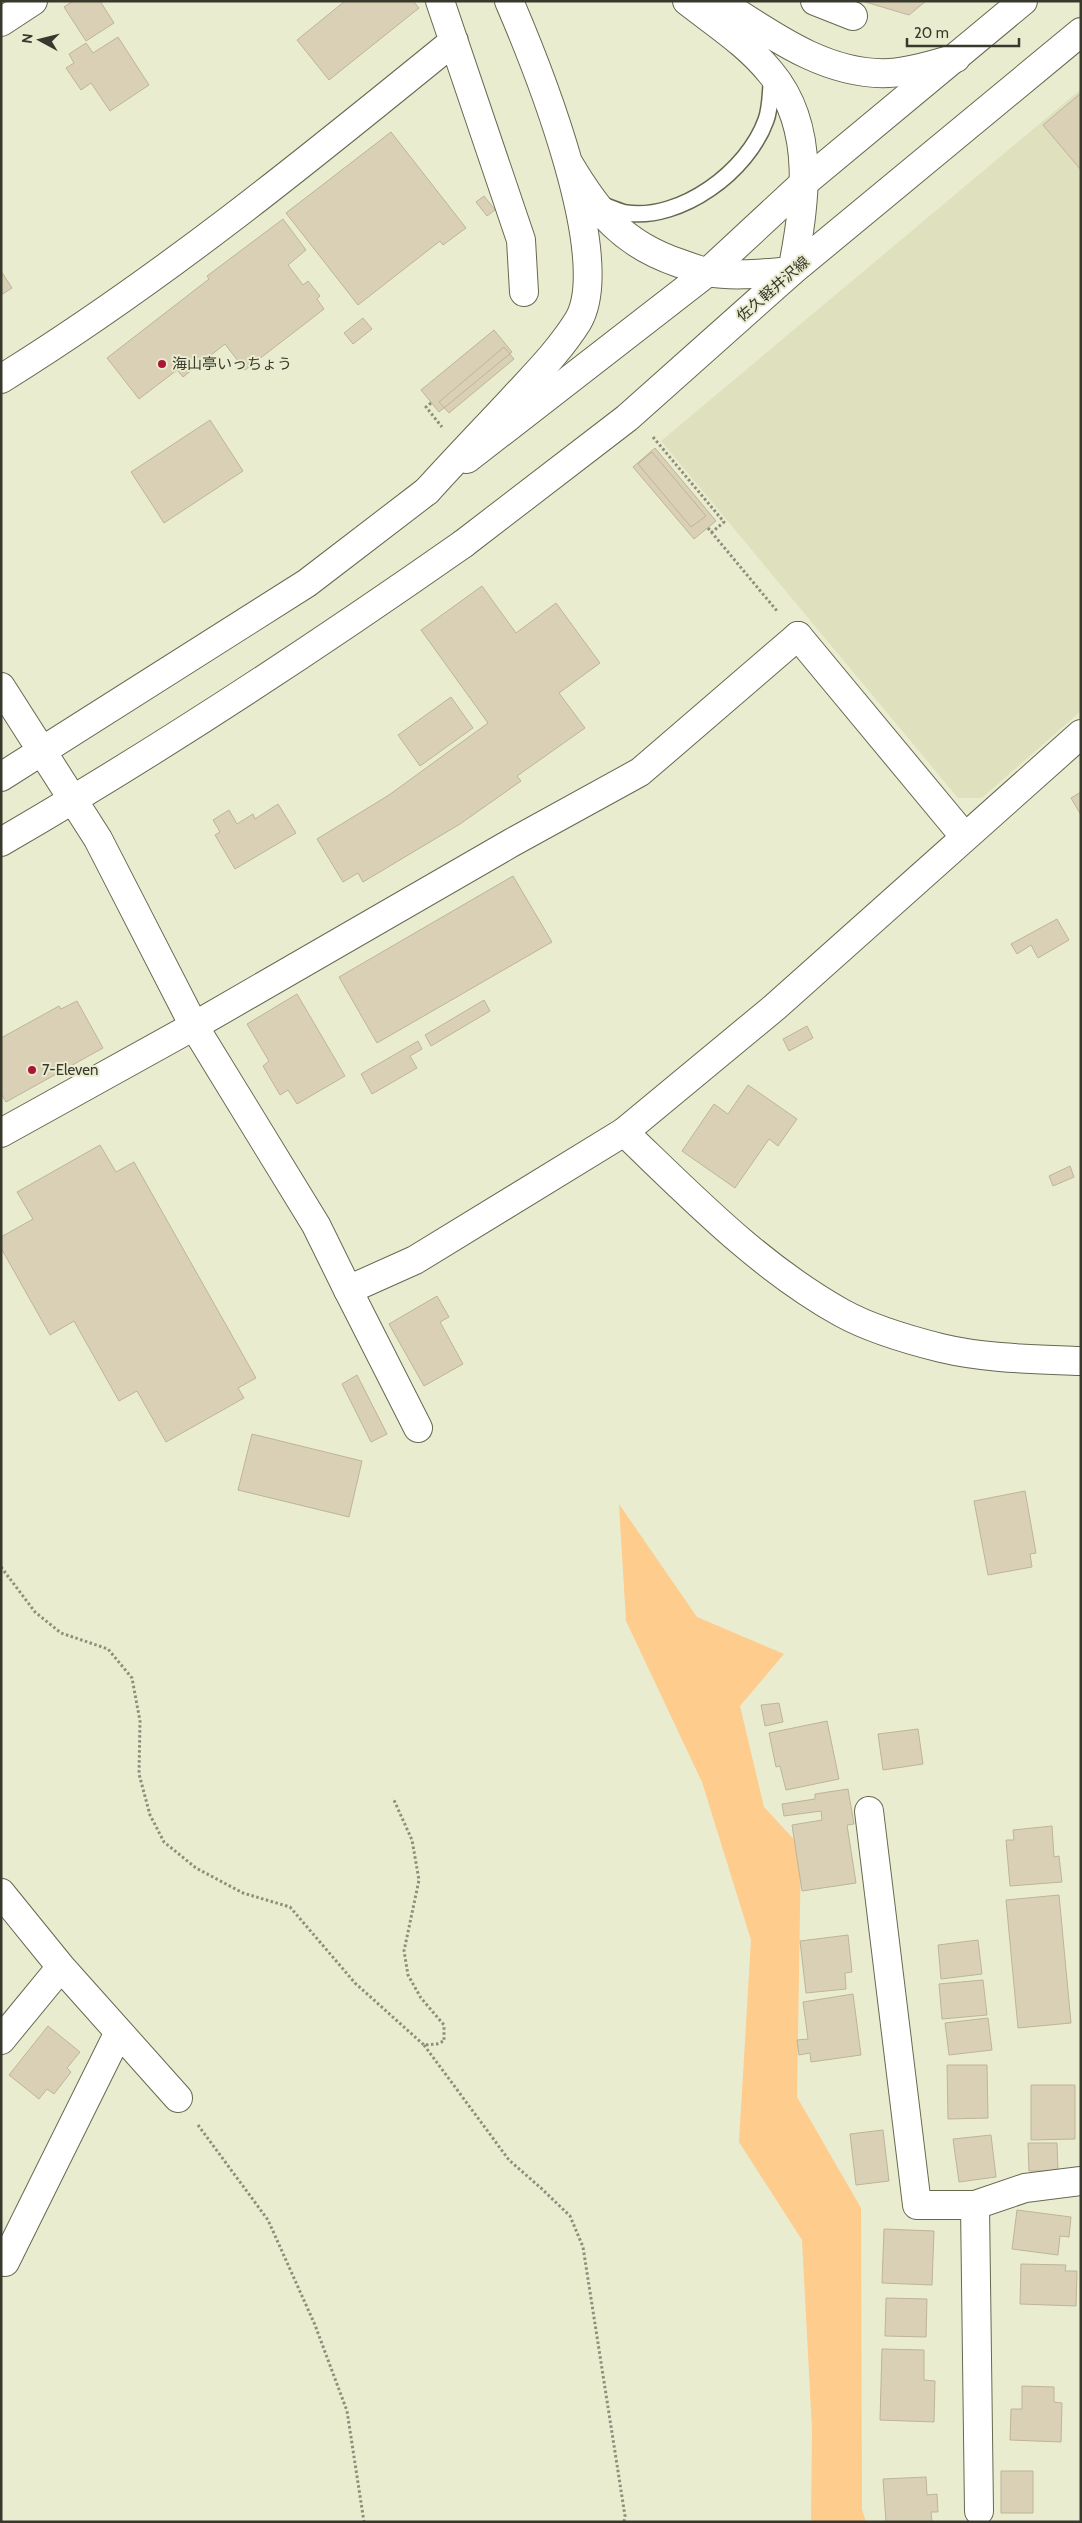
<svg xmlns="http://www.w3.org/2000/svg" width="1082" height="2523" font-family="Cabin,'Noto Sans JP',sans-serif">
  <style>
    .built { fill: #dfe1be }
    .green { fill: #fecc8c }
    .building { fill: #d9d0b5; stroke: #bdb49a }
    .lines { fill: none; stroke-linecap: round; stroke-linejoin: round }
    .service-casing { stroke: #676850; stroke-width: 18 }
    .minor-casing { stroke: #676850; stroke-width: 30 }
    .tertiary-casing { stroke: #676850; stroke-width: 30 }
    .primary-casing { stroke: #676850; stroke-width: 30 }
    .motorway-casing { stroke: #676850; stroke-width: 30 }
    .path { stroke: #8e8f7b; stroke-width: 3; stroke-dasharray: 2.5 2.5; stroke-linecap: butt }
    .service { stroke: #fff; stroke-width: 15 }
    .minor { stroke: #fff; stroke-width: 28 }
    .tertiary { stroke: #fff; stroke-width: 28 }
    .primary { stroke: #fff; stroke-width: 28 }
    .motorway { stroke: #fff; stroke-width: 28 }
    .poi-dot { fill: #ac1636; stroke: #eaecd0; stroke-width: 2 }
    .labels { text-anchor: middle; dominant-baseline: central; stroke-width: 4; stroke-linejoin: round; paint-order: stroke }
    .street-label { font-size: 15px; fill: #38382d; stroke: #eaecd0 }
    .poi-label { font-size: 15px; fill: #38382d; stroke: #eaecd0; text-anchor: start }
  </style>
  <rect width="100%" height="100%" fill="#eaecd0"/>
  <path class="built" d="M1081,89V711L982,798H958L661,441Z"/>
  <path class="green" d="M619,1504L697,1617L784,1654L740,1706L764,1807L801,1847L797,2097L861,2208L862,2509L866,2522H811L812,2430L802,2240L739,2142L751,1940L702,1782L626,1621Z"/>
  <path class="building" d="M73,1H100L114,23L86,41L64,7Z
    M345,1H413L419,8L329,80L297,40Z
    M862,1H926L909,15Z
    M118,37L149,85L110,111L91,83L81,90L66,68L74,63L69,54L86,43L93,53Z
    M1081,93V170L1043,125Z
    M391,132L466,228L443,245L440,241L358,305L286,213Z
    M484,196L495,210L487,216L476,202Z
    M283,219L306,250L288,265L303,285L308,281L320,296L317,299L324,309L245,370L225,344L183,377L177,370L139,399L107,358L209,279L207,276Z
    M1,271L12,288L1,295Z
    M363,318L372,329L353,344L344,333Z
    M494,330L512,352L439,412L421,390Z
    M504,347L514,359L449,413L439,402Z
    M210,420L243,471L164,523L131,472Z
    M655,448L716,521L694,539L633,467Z
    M652,452L706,516L691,527L638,464Z
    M482,586L516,633L556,603L600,663L559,693L585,728L517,776L521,781L460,824L363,882L358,873L343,882L317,839L389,795L488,723L421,630Z
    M451,697L473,728L420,766L398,735Z
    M1081,792V815L1071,798Z
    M278,804L296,833L235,869L215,835L220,832L213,820L229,810L237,824L253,814L255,819Z
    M513,876L552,942L377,1043L339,977Z
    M1057,919L1069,940L1038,958L1031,945L1017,954L1011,944Z
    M297,994L345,1076L297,1104L288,1090L280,1095L263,1066L269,1061L247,1024Z
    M484,1000L490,1011L431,1046L425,1035Z
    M77,1001L103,1048L6,1102L1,1093V1038L59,1006L61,1009Z
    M807,1026L813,1038L789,1051L783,1039Z
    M418,1041L422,1049L410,1056L417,1068L372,1094L361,1074Z
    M748,1085L797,1119L778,1146L769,1139L735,1188L682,1151L714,1104L728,1114Z
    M100,1145L116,1172L134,1162L256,1378L238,1388L244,1398L166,1442L137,1391L119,1401L74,1321L50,1335L1,1248V1237L33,1219L17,1192Z
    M1070,1166L1074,1177L1053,1186L1049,1176Z
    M437,1296L449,1317L440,1322L463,1364L424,1386L389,1324Z
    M357,1375L387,1434L371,1442L342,1384Z
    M252,1434L362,1461L349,1517L238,1490Z
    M1025,1491L1036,1553L1030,1554L1032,1567L988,1575L974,1501Z
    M779,1703L783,1722L765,1726L761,1705Z
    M827,1721L839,1779L786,1790L780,1766L776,1767L769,1733Z
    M918,1729L923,1764L883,1770L878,1734Z
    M848,1789L854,1824L847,1825L856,1883L802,1891L792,1825L822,1820L821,1811L784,1816L782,1804L815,1799V1794Z
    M1052,1826L1054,1857L1059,1856L1062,1882L1010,1886L1006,1840H1014L1013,1830Z
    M1059,1895L1071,2023L1018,2028L1006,1900Z
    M848,1935L852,1972L845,1973L846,1989L806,1993L800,1941Z
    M978,1940L982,1974L941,1979L938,1945Z
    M983,1980L987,2015L942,2019L939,1984Z
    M853,1994L861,2055L811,2062L810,2053L799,2055L797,2040L808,2039L803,2002Z
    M988,2018L992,2050L949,2055L945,2023Z
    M48,2026L80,2052L67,2068L71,2072L54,2094L47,2089L39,2099L9,2075Z
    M947,2065H987L988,2118L948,2119Z
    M1031,2085H1075V2139L1031,2140Z
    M883,2130L889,2181L856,2185L850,2134Z
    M991,2135L996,2177L959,2182L953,2139Z
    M1028,2143H1057L1058,2171H1029Z
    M1017,2210L1071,2217L1069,2237L1060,2236L1058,2255L1012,2249Z
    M884,2229L934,2231L932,2285L882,2283Z
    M1021,2264L1066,2265L1065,2271H1077L1076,2306L1020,2304Z
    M886,2298L927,2299L926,2337L885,2336Z
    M882,2349L924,2350V2380L935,2381L934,2422L880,2420Z
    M1022,2386L1054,2387V2402L1062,2403L1061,2442L1010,2440L1011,2409H1022Z
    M1001,2471H1033V2513H1001Z
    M926,2477L927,2495L937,2494L938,2512H931L932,2522H886L883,2479Z"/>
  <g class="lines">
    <g class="service-casing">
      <path id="service" d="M601,204C609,207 618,211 626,213C681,221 748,171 766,120C771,107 770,89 772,75"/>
    </g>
    <g class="minor-casing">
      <path id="minor" d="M440,1L521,240L524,292
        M815,1L853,16
        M1,22L33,1
        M1,379C162,279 308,160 454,41
        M798,636L964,836
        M624,1132C692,1197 758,1266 842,1313C871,1329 909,1340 941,1348C987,1359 1034,1359 1081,1361
        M1,1133L194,1026
        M348,1290L418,1428
        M869,1811L917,2205H975L1025,2188L1081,2181
        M1,1893L61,1967L178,2098
        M1,2040L61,1967
        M975,2205L979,2511
        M5,2262L119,2032"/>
    </g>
    <g class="tertiary-casing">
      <path id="tertiary" d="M1,687L98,839L194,1026L316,1225L348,1290L415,1260L624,1132L775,1007L1081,734
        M1,777L307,583L427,491
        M1,842C160,750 313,649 463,544
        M194,1026L511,843L640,772L798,636"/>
    </g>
    <g class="primary-casing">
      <path id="primary" d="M467,459L708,272L805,182L1023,1
        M463,544L627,418L792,271L1081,32"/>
    </g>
    <g class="motorway-casing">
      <path id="motorway" d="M719,1C770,34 826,76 889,73C912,72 935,64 956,58
        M569,164C598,213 623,244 679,263C688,266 699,271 708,272C735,277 765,273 792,271C805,207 817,128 771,73C748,44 715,23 687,1
        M427,491C455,460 484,430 512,400C535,375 560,350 578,321C615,259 537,66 509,1"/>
    </g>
    <path class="path" d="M431,403L426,407L442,427
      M653,437L724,522L711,533
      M708,528L777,611
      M1,1567L35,1612L61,1633L108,1649L132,1678L140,1721L139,1774L150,1815L164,1842L196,1868L243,1893L290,1907L355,1983L424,2045L437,2044L444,2041V2025L421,1998L408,1975L404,1951L419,1880L412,1840L393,1798
      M424,2045L509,2160L542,2189L570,2216L583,2247L625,2516L624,2522
      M198,2125L268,2220L315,2325L347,2411L364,2522"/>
    <use href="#service" class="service"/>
    <use href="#minor" class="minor"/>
    <use href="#tertiary" class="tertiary"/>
    <use href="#primary" class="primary"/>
    <use href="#motorway" class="motorway"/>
  </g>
  <g class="poi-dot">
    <circle cx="162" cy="364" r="5"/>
    <circle cx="32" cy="1070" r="5"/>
  </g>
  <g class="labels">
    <g class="street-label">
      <text transform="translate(773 289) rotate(-41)">佐久軽井沢線</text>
    </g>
    <g class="poi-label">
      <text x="172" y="364">海山亭いっちょう</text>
      <text x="42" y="1070">7-Eleven</text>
    </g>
  </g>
  <rect width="1082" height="2523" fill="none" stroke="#38382d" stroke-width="5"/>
  <g transform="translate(40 40) rotate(277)" stroke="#eaecd0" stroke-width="4" paint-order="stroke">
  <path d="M0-4L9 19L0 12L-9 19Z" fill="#38382d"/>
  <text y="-8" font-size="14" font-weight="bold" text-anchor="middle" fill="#38382d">N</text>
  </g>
  <path d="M907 38v8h112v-8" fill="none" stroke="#38382d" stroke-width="2.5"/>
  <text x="914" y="38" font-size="15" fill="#38382d" stroke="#eaecd0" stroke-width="4" paint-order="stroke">20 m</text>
</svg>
